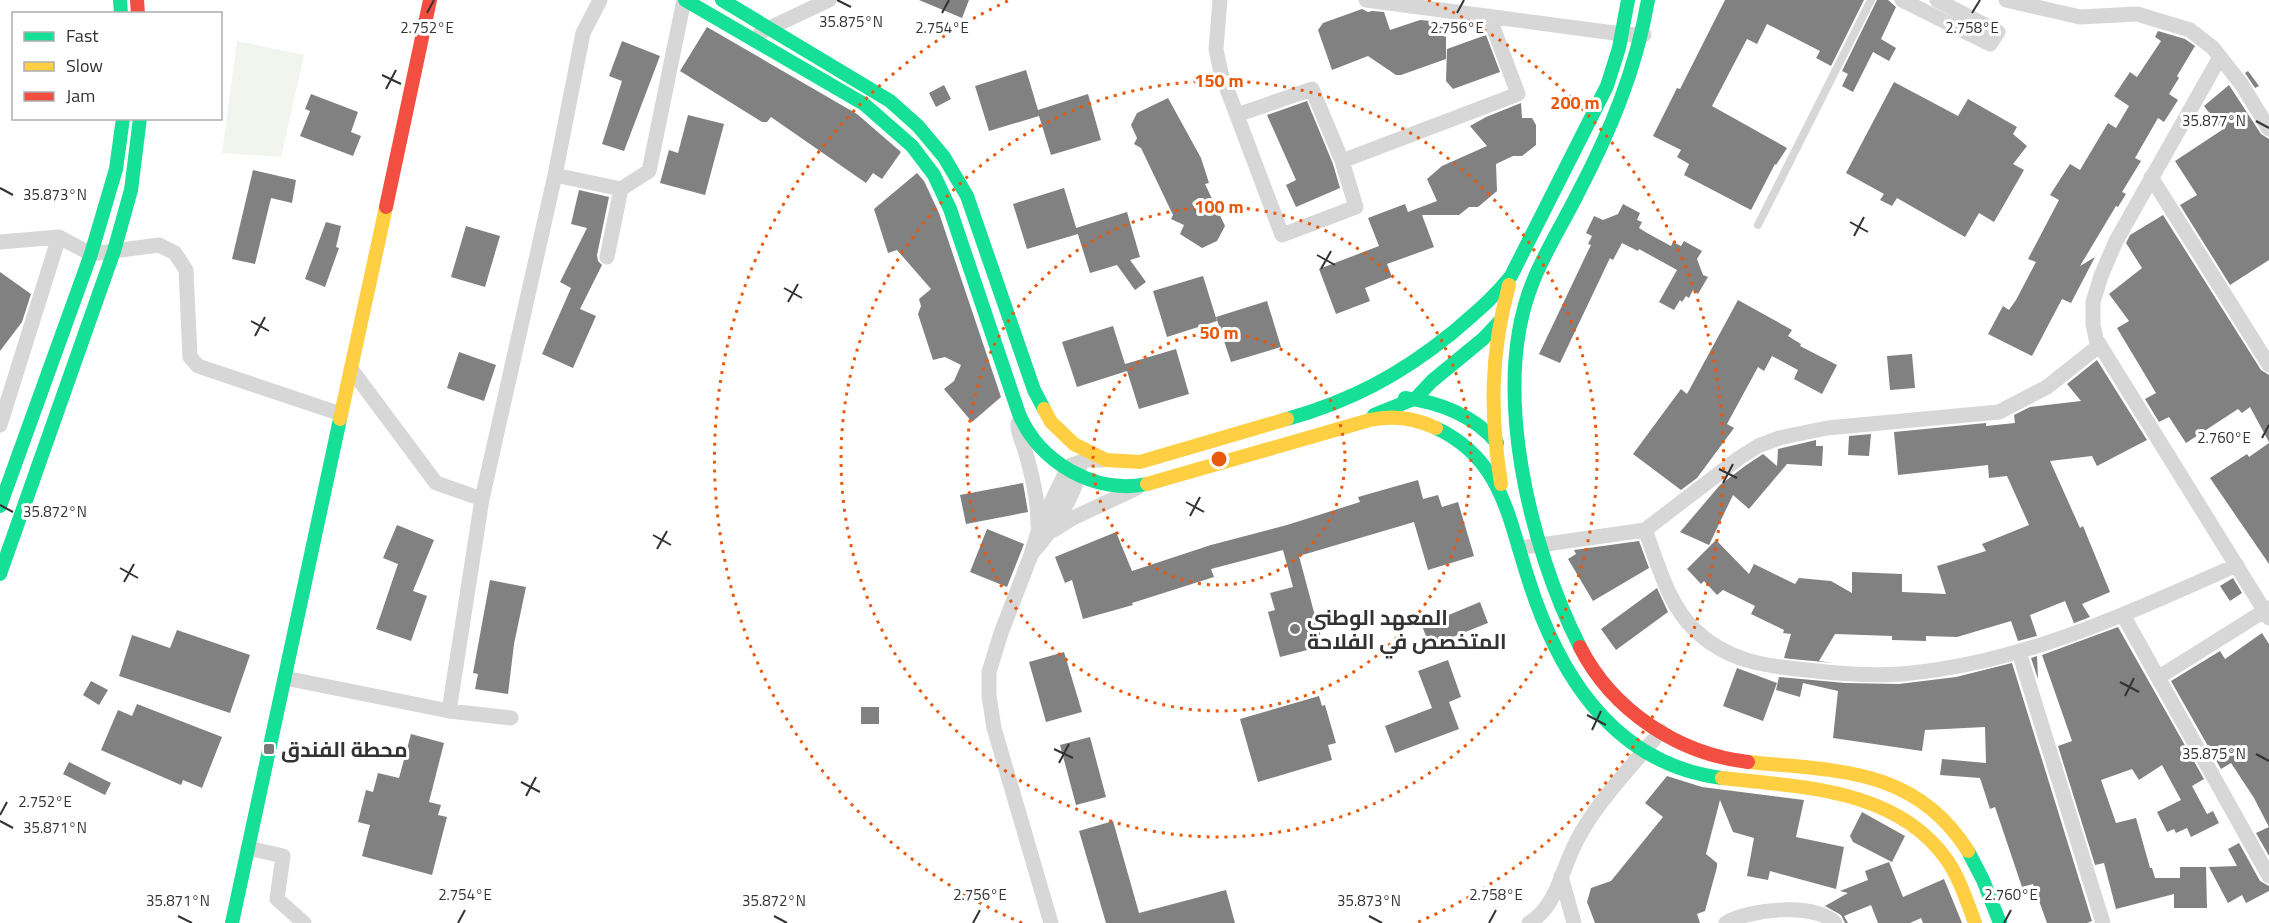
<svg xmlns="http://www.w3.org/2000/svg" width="2269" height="923" font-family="'Titillium Web',Cairo,sans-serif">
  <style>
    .green { fill: #f1f5ed }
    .building { fill: #818181 }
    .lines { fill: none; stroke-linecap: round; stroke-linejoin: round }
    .lane { stroke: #d7d7d7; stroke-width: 8 }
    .street { stroke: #d7d7d7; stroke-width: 15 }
    .fast { stroke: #16e098; stroke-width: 14 }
    .slow { stroke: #ffcf43; stroke-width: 14 }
    .jam { stroke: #f24e42; stroke-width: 14 }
    .ticks { fill: none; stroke: #333; stroke-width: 2 }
    .ring { fill: none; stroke: #e8590c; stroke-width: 3; stroke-dasharray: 3 6 }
    .poi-dot { fill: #7a7a7a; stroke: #fff; stroke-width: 2 }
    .labels { text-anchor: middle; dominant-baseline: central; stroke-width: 6; stroke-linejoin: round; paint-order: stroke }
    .poi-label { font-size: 21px; font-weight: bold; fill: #333; stroke: #fff; text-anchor: start }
    .ticks-label { font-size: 15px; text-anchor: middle; fill: #333; stroke: #fff; stroke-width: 6; stroke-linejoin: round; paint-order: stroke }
    .centre { fill: #e8590c; stroke: #fff; stroke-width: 3 }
    .ring-label { font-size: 18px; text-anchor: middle; font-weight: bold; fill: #e8590c; stroke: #fff; stroke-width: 6; stroke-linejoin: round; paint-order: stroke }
  </style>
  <rect width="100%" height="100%" fill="#fff"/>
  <path class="green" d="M237,41L304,55L281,157L222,153Z"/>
  <path class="building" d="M919,0H969L962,18Z
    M1725,0H1864L1831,66L1816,58L1820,51L1767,24L1757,44L1747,39L1712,106L1787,148L1776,165L1775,164L1751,210L1684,175L1689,164L1677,157L1681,150L1653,136L1677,88L1680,89Z
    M1877,0H1888L1896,7L1881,39L1896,48L1889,61L1873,52L1853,92L1842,86L1848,74L1842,71Z
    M1362,9L1368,12L1372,11L1384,12L1390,30L1420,20L1442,22L1446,33V59L1401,75H1396L1368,56L1332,70L1318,30L1323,23Z
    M707,27L857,114L901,152L882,179L873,173L866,183L771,117L767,122H762L680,71Z
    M2158,31L2185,39L2195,46L2177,76L2179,78L2169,94L2178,100L2164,122L2158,118L2135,158L2141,161L2122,192L2126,194L2118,207L2116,206L2080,266L2095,257L2071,303L2062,299L2032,356L1988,334L2003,306L2009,310L2016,300L2036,262L2028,259L2059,200L2050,195L2070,164L2080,170L2108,123L2116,128L2129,106L2114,96L2130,72L2137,77L2161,41L2155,37Z
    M1486,35L1500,72L1453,89L1446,81L1447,49Z
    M622,41L660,56L624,151L602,144L622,81L609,76Z
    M1026,70L1038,110L1088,94L1101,140L1051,155L1039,116L989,131L975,86Z
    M2248,71L2259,86L2255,88L2245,73Z
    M1894,82L1958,116L1968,99L2017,127L2013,134L2027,146L2013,164L2024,170L1994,222L1979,213L1965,237L1897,198L1892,206L1880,200L1884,194L1846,173Z
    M944,85L951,99L936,107L929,93Z
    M2229,85L2261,134L2269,139V260L2230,285L2180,205L2197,195L2175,161L2222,130L2204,106Z
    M311,94L358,112L351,132L361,136L353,156L300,136L310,111L305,109Z
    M1168,98L1201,158L1209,183L1205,184L1225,226L1217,241L1202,248L1180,234L1184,225L1171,219L1173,215L1141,148L1134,144L1137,138L1131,125L1137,113Z
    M1307,101L1333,164L1340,188L1296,207L1286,185L1296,180L1267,115Z
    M1521,103L1522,118H1532L1536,125V145L1522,156H1513L1496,164L1497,191L1478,207H1469L1459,215H1422L1434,247L1387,264L1392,277L1365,288L1370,301L1336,314L1319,269L1379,246L1368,218L1405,204L1408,212L1437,201L1427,179L1442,166L1487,146L1470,126L1486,117Z
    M688,115L724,124L705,195L660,183L669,150L678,153Z
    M253,170L296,180L292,203L271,198L255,264L232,259Z
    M917,173L924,181L939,213L1001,397L972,422L944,389L954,381L961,365L945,357L933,360L918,314L921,306L919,299L931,289L897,250L888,253L874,209Z
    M1064,188L1078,234L1027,249L1013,204Z
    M579,190L609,197L597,255L598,261L602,265L580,309L596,316L573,368L542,354L571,288L560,282L587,228L571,224Z
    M1623,204L1640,213L1637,220L1642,222L1639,228L1647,233L1671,246L1673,242L1681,246L1684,241L1702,251L1697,259L1703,275L1708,277L1698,294L1693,290L1689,298L1686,296L1682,302L1680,300L1674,310L1659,302L1677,270L1639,249L1638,251L1622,243L1613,260L1610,258L1560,363L1539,354L1588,251L1591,245L1588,244L1592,236L1586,233L1594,216L1603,220L1618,214Z
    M1127,212L1140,257L1130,260L1146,282L1135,290L1117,265L1090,273L1076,228Z
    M2163,215L2261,370L2269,375V442L2250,407L2242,413L2238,409L2186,443L2169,417L2159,422L2145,399L2156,393L2117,328L2129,321L2109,294L2142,268L2126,243L2130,235Z
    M326,222L341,226L336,247L339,248L325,287L305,279Z
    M466,226L500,236L485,287L451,277Z
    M0,272L31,294L22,322L0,351Z
    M1203,276L1217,321L1167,337L1153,291Z
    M1738,300L1792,330L1788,336L1801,344L1800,346L1837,365L1822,394L1794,379L1798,370L1772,356L1764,371L1758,367L1727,424L1734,428L1697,478L1681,490L1633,454L1681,389L1687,394Z
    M1267,301L1281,347L1231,362L1216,317Z
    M1113,326L1125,364L1176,349L1189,394L1139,409L1127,371L1077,387L1062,342Z
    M459,352L496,365L484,401L447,388Z
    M1912,354L1915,388L1890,390L1887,356Z
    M2097,360L2147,440L2097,466L2092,456L2050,461L2080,528L2083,526L2110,592L2082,604L2090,617L2072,624L2074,623L2065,601L2030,615L2037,636L2018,641L2011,621L1957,637L1926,636V641L1892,640V636L1835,634L1819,661L1834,663L1792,659L1784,658L1791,634L1783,633L1784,630L1751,614L1755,606L1723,590L1717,595L1704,581L1701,584L1687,569L1716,540L1749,574L1754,564L1795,584L1799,578L1831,581L1852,593V572L1902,574V592L1946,594L1937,566L1986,551L1982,544L2029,525L2007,476L1989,478L1988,465L1898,475L1894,432L1986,423V426L2015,423L2014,415L2030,407L2081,401L2067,384Z
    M1871,434L1869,456L1848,455L1849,436Z
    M1816,440V446H1823L1822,466L1787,464L1749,509L1733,495L1709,545L1680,532L1720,485L1745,466L1763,454L1777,466L1778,449Z
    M2269,443V564L2210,478L2247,454L2249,457Z
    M1418,480L1423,499L1438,495L1442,507L1458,502L1474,556L1428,570L1414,522L1299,556L1323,646L1280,657L1268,612L1275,610L1270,593L1293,587L1283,550L1211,569L1214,577L1132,603L1133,605L1083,619L1072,580L1065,583L1055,557L1116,532L1132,571L1211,545L1287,525L1360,502L1358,497Z
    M1023,483L1028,512L966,524L960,495Z
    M397,525L434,540L413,591L427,596L411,641L376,629L398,564L383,558Z
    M987,529L1024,544L1007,587L970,572Z
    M1639,541L1649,568L1593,601L1568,559L1576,554L1574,550Z
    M2233,578L2242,593L2230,601L2220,586Z
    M490,580L526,587L514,644L508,694L475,689L478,674L473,673Z
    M1657,588L1668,612L1616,650L1601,629Z
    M1480,602L1488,623L1430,646L1422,626Z
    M2118,627L2204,779L2192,786L2207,814L2213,811L2219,823L2191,837L2187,828L2176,833L2174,829L2167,832L2157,812L2181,800L2162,765L2139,780L2132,769L2101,780L2116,823L2136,818L2150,868H2152L2155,878H2180V867H2206L2207,908H2174V894L2116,909L2104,863L2095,865L2058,746L2072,741L2042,655Z
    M177,630L250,655L230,713L119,676L132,635L170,648Z
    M2262,633L2269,644V856L2256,833L2269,827L2254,798L2231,763L2221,769L2171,681L2220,651L2225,659Z
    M1064,652L1082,712L1046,722L1029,662Z
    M2037,656L2038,679L2039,682L2031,658Z
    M1448,660L1461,697L1449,702L1459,729L1395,753L1385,726L1432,708L1418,671Z
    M2012,663L2092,921L2087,923H2047L2033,884L2022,887L1995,807L1990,809L1980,778L1940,775L1942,759L1986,763L1985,727L1925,730L1922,751L1833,738L1838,691L1803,683L1800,697L1776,690L1779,677L1845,683L1899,684L1956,677Z
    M1737,668L1777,683L1763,721L1723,706Z
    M91,681L108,690L99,705L83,695Z
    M1319,696L1322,706L1325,705L1336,743L1328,745L1332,760L1258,782L1240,719Z
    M137,704L222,737L202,788L183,780L181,785L101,750L118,710L132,716Z
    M861,707H879V724H861Z
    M411,734L444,743L429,802L441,805L438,815L447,817L432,875L362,856L370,825L358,822L366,790L373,792L378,773L399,778Z
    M1090,737L1106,797L1076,805L1060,745Z
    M69,762L111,783L105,795L63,774Z
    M1667,776L1702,787L1804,800L1796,837L1844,847L1836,889L1770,871L1768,880L1747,876L1754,838L1733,832L1720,800L1706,854L1717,863V867L1705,911L1697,914L1700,923H1595L1587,902L1591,888L1611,881L1663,817L1645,803Z
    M1862,812L1905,836L1892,862L1853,842L1850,836Z
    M1113,821L1139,913L1226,890L1235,923H1106L1079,831Z
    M2239,843L2260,881L2269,886V891L2246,903L2242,895L2228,903L2209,867L2237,866L2228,849Z
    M1889,862L1903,897L1944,879L1962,923H1923L1921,918L1910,923H1878L1871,905L1844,916L1848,923H1845L1841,915L1825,906L1848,893L1840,891L1868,880L1865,871Z"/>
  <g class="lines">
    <path class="lane" d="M1758,225L1871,0"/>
    <path class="street" d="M1220,0L1216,49L1221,73L1282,235L1356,207L1342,161L1518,94L1489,16
      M1366,0L1622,34L1644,35
      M1902,0L1990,44L1998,32L1937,0
      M2006,0L2080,17L2137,14L2190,30L2213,48L2242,85L2269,129
      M761,32L829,0
      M2220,57L2116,241L2101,276L2093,302V324L2096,339L2269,618
      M1237,115L1312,89L1342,161
      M555,175L621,189
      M2151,177L2269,365
      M0,242L59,237L91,254L159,245L175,253L186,270L190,357L198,366L341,414
      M607,257L621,189L649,171L684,0
      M351,369L436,483L482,499
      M1018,423C1017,433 1022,440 1025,450C1032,475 1038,499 1038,525
      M0,425L59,237
      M1054,530L1073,518L1137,488
      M1645,530C1658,563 1668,605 1695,630C1727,661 1764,666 1807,670C1841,674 1877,677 1911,673C2025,662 2133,611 2237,565
      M1519,548L1645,530L1739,458L1758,446L1779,438L1827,428L1999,412L2047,387L2100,345
      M1033,552C1051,532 1079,491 1080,464
      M2123,615L2269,876
      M2019,652L2103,923
      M2159,677L2269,608
      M285,678L449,711L511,718
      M449,711L482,499L555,175L583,33L600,0
      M248,848L283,856L277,899L304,923
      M1561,876L1574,923
      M1051,923L994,728L989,696V672L1001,633L1031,555L1040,525L1063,478L1071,465L1086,460H1103
      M1529,923C1554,908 1560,878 1571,853C1589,809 1631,768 1661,731
      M1726,923C1749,909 1815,902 1835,923"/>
    <path class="fast" d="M120,0L121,14
      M685,0L864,104L912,146L934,175L950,209L1019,414C1039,462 1095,495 1147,484
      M722,0L890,101L918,126L944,157L967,196L1034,390L1044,409
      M1405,398C1439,402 1475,416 1497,443
      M1374,415L1416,398L1432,381L1483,339L1500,321
      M1287,419C1351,401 1400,375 1452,333C1475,313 1492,300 1511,276L1607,86L1619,48L1628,0
      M1436,428C1502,459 1508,517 1528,578C1558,674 1613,764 1722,778
      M0,506L91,254L116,169L123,118
      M0,574L114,251L131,190L140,118
      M1580,647C1530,548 1489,386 1534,279C1546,250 1563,223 1577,195C1610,132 1636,70 1648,0
      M1968,851L1983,880L2000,923
      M232,923L340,419"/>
    <path class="slow" d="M1044,409L1051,422L1074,444L1106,460L1140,462L1287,419
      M340,419L386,207
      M1147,484L1370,420C1393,415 1415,418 1436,428
      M1501,484C1490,413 1490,355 1509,285
      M1748,762C1837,771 1915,767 1968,851
      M1722,778C1800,787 1897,788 1947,860C1960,879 1967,902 1975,923"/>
    <path class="jam" d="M137,0L138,14
      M386,207L430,0
      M1580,647C1612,710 1678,754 1748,762"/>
  </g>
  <path class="ticks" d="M837,0L851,7M427,13L434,0M942,13L949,0M1457,13L1464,0M1972,13L1980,0M382,75L401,84M386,89L396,70M2256,121L2269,128M0,188L13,195M1850,222L1868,232M1854,236L1864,217M1317,255L1335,265M1321,269L1331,251M784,288L802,298M788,302L798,284M251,321L269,331M255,336L265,317M2262,438L2269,425M1719,469L1737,478M1723,483L1733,464M1186,502L1204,512M0,505L13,512M1190,516L1200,497M653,535L671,545M657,549L667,531M120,568L138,578M124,582L134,564M2120,682L2139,692M2125,696L2134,678M1587,715L1606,725M1592,730L1601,711M1054,749L1073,758M2256,754L2269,761M1059,763L1069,744M521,782L540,792M526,796L536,777M0,815L7,802M0,821L13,828M178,916L192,923M774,916L787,923M1369,916L1382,923M458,923L465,910M973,923L980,910M1489,923L1496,910M2004,923L2011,910"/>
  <g class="ring">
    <circle cx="1219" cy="459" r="126"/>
    <circle cx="1219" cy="459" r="252"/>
    <circle cx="1219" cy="459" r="378"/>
    <path d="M1022 923A504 504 0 0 1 1010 0M1428 0A504 504 0 0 1 1416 923"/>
  </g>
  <g class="poi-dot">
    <circle cx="1295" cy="629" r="6"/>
    <rect x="263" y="743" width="12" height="12" rx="3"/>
  </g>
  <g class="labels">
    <g class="poi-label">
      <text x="1307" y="617">المعهد الوطني<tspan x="1307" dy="24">المتخصص في الفلاحة</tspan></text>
      <text x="281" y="749">محطة الفندق</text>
    </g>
  </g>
  <g class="ticks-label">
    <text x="851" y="27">35.875°N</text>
    <text x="427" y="33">2.752°E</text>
    <text x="942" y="33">2.754°E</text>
    <text x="1457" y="33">2.756°E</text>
    <text x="1972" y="33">2.758°E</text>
    <text x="2214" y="126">35.877°N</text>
    <text x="55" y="200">35.873°N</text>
    <text x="2224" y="443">2.760°E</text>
    <text x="55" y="517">35.872°N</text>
    <text x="2214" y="759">35.875°N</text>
    <text x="45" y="807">2.752°E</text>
    <text x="55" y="833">35.871°N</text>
    <text x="465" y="900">2.754°E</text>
    <text x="980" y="900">2.756°E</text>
    <text x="1496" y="900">2.758°E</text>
    <text x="2011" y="900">2.760°E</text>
    <text x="178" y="906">35.871°N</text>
    <text x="774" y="906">35.872°N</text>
    <text x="1369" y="906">35.873°N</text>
  </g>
  <circle cx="1219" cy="459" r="9" class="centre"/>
  <g class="ring-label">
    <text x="1219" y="87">150 m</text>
    <text x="1575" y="109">200 m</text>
    <text x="1219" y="213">100 m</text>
    <text x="1219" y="339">50 m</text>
  </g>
  <rect x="12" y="12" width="210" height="108" fill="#ffffff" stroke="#adadad" stroke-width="1.5"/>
  <rect x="24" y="32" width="30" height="9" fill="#16e098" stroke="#adadad" stroke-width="1.5"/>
  <text x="66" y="42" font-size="18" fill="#333333">Fast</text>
  <rect x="24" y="62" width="30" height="9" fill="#ffcf43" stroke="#adadad" stroke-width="1.5"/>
  <text x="66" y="72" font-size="18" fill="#333333">Slow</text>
  <rect x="24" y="92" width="30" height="9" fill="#f24e42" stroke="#adadad" stroke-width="1.5"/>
  <text x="66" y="102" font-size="18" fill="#333333">Jam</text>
</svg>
